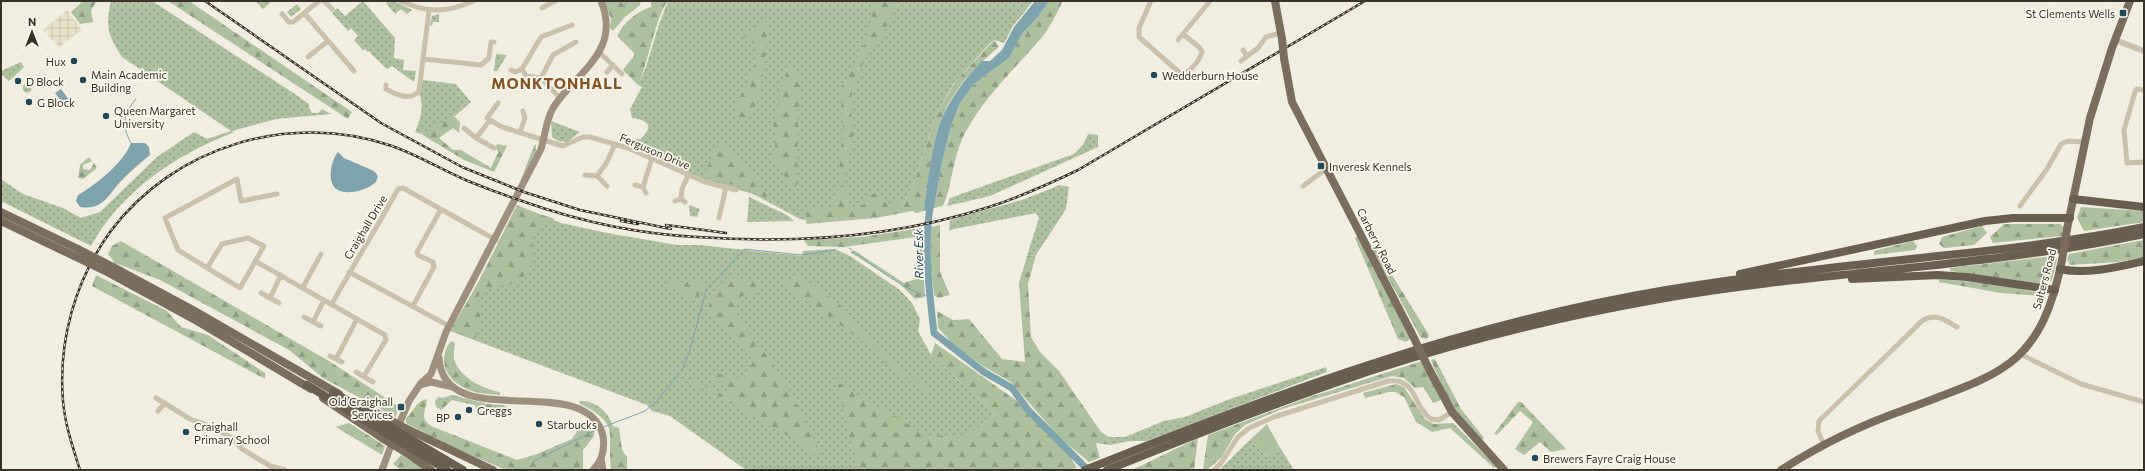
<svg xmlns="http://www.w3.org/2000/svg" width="2145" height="471" font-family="Commissioner,sans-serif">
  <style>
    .grass { fill: url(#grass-dots) }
    .forest { fill: url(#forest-firs) }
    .garden { fill: #aec19f }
    .plaza { fill: url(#plaza-grid) }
    .water { fill: #7fa2af }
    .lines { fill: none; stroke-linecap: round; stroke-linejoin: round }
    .stream { stroke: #7fa2af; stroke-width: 1 }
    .river { stroke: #7fa2af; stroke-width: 7 }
    .minor { stroke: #cbc1ab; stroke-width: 5 }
    .tertiary { stroke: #cbc1ab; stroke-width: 6 }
    .secondary { stroke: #9e907c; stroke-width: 7 }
    .primary { stroke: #7a6d5c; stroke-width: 8 }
    .trunk { stroke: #6a5e4f; stroke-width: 8 }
    .rail-casing { stroke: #39322a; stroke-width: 2.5 }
    .rail { stroke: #faf7ec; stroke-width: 1; stroke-dasharray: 3; stroke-linecap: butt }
    .primary-bridge { stroke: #7a6d5c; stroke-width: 8 }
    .trunk-bridge { stroke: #6a5e4f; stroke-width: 8 }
    .poi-dot { fill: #204959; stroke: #faf7ec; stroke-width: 1.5 }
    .labels { text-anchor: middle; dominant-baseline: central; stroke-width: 3.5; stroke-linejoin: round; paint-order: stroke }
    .poi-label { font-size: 11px; fill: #39322a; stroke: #faf7ec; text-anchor: start }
    .street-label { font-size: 11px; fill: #39322a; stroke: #faf7ec }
    .water-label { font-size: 12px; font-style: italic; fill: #204959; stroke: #faf7ec }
    .district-label { font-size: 15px; font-weight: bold; letter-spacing: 1px; fill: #865225; stroke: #faf7ec }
  </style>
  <defs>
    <pattern id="grass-dots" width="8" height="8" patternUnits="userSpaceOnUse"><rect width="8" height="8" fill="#aec19f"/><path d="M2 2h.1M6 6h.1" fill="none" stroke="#8f9d82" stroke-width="1.8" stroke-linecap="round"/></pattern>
    <pattern id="forest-firs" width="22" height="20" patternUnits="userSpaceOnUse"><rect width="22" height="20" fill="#aec19f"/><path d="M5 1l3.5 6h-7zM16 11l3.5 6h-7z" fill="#8f9d82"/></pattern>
    <pattern id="plaza-grid" width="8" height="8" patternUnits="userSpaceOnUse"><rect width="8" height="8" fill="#eae2c7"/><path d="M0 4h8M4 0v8" fill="none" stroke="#c9c2ab"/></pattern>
  </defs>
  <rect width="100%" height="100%" fill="#f2eedf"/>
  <path class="grass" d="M111,1H152L295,94L309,104V108L312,113H318L322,109L331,114L276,119L232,131L234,132C176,155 122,190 91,246L1,201V179L23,194L63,208L81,218L100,212L157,157L194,132L207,139L231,131L122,57C108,36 105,26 111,1Z
    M259,1H269L270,3L263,9L256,2Z
    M363,1L395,38L394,58L404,60L403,70L416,71L414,82L392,66L387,69L371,54L370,51L368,52L365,49L363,50L354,40L358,36L351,28L348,31L332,13L337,8L345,16Z
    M389,1H395L412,10L407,14L401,9L395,14L386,3Z
    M668,1H1033L1013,26L1004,43L994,40L991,42L954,83L936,115L913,185L902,206L805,220L800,219L753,194L700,178L631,147L628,143L637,139H641C643,136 646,134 647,131C653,122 638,118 632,118L630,109L642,87L638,85L646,67L659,24Z
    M297,4L301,9L291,17L287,12Z
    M439,14V22H433L432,26L430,25L432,16Z
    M496,54L507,55L497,71H494Z
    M21,62L24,67L9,81L1,74V71Z
    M423,80L456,84L471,102L455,116L421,134L415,132C420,121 425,105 419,94Z
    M22.5 88a4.5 4.5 0 1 1 9 0a4.5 4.5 0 1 1-9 0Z
    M551,121L580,132L567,142L558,141L552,137Z
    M1088,134L1098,135V147L990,196L947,206L950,198L1074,154L1083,145Z
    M536,144V151L519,184L534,146Z
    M1060,185L1069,187L1066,209L1036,255L1027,256L1039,218L1036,213L949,230L950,220L1022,200Z
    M749,197L787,215L794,221L747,222Z
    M517,205L561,223L607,233L677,245H700L802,256L803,251L835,249L850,256L900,290L912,303L920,319L918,331L931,355L996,415L915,470H746L670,416L652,411L647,405L450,331L478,283Z
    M689,205L700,209L697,217L690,216Z
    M1326,367L1327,372L1146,441H1129L1111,445L1109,437H1125L1164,421L1185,417L1230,399Z
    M1250,440L1267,457L1279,446L1294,470H1219Z"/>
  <path class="forest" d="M83,1H97L91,10L93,22L80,24L71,12Z
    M168,1H189L352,112L348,119Z
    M604,1H641L640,5L624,18L613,31L610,28L611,19Z
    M651,1H668C656,15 648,64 638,85L623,70L634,56V53L617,36C623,23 637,11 651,7Z
    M873,1H898L883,35L871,49L863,63L852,93L851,109L853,136L844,180L842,181L839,174L843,122L840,88C849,80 865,44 869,32C872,22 870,11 873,1Z
    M1049,1H1063C1057,12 1051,26 1043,36C1015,69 986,94 965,133C953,155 953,183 943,206L934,208L942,162L951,126L960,103L974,84L1009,58L1022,34L1038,17Z
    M764,19H766L768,31L762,81L752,116L745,121L739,120L735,116C735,95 766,58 756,44L744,41L743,36Z
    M994,40L999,47C980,62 956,87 946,109C931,140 929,178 924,211L916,213L912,211L876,218L806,224V210L831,207L837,190L845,186C849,193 846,201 850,207L863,205L869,194H878C885,205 889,204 900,201L902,206L913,185L936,115L956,81Z
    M788,68L795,70L802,78L798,111L797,184L794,187L788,182L773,157L777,132L773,123L778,107L779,94Z
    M451,117H455L460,122L459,133L453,128L439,138L453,150H461L491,168L498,152L496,147L497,144L507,146L494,172L464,160L421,134Z
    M723,145L733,151L774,202L749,189L703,177C708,168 712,148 723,145Z
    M89,157L92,161L83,165V169L90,170L94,163L97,168L83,179L78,178L80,165Z
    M518,207L555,219L534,232C530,244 535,260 528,271C518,291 493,280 479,295C477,305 481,308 480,318C480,324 476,331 476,338L453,330Z
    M2081,207L2144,211V222L2084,231L2077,218Z
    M2004,224H2060L2063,227L2062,236L1993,243L1990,237Z
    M940,225V272L950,295L938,298L934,295L930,261L931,227Z
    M1982,226L1987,233L1974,245L1944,248L1939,244L1942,237Z
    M921,228L925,297L915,299L900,284L850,252L855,251L904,283L919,278L916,237L844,247L808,246L804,240L862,237Z
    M1358,236L1411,338L1406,342L1398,339L1355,238Z
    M2144,240V257L2118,262L2070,265L2067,259L2069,254Z
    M121,241L329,361L398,406L396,417L323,378L289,350L160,280L115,263L108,254L112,246Z
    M1913,241L1917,246L1915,250L1874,255V251Z
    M1376,249L1429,335L1427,339L1421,338L1373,250Z
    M1036,255L1028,284L1031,337L1040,352L1059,371L1101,432L1109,437L1111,445L1096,443L1100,458L1089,462L1060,438L1011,382L983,366L953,344L938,328L937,311L953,320L969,319L1002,359L1025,362L1019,283L1027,256Z
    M2054,256L2057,259L2052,280L2047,285L1950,271V268Z
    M96,275L167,311L181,327L208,335L265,373V379L92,286Z
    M800,275L840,305L876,348L929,390L930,393L889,367L867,344L775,279L787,282L793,277Z
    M730,277L756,280L759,285L757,295L746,294L737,299L736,309L741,323L767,356L792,395L825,462L795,440L713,393L687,383L684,380L692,379L721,394L727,390V387L709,376L719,374L742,379L747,374L753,361L736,340L709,314C707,298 717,285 730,277Z
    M667,279L683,283L700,280L704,281L697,301H694L668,286Z
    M1939,279L1994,284L2041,293L2039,296L2001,293L1939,282Z
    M451,341L455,343C455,347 453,354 454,359C460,378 482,388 499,392L500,395C491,394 480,394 472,391C448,383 435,362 451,341Z
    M935,343L1017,401L1070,456L1077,468L1070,470H858L836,380L852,392L929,436L950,435V437L962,438L996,415L931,355Z
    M1435,359L1461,409L1484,438L1481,441C1457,420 1443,389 1431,360Z
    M1422,361L1441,400L1433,403L1423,387L1415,388L1404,378L1392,376L1282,409L1245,425L1235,434L1222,457L1207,470L1203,469L1208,435L1307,398Z
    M1396,384L1404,387L1425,419L1434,424L1453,423L1496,466L1494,468L1450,428L1432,432L1416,422L1404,397L1395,392H1389L1365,398L1363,393Z
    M452,395L487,404L503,405L509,408L507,412L493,411L483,405L477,410L475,405L452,400L441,410L436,407L435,401L438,397L443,398Z
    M427,399C426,411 419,418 431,426L517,460L537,454L572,439L582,425H589L594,431V436L583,450V470H506L443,443L406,423V418C415,411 415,401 427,399Z
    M579,401C595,400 608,411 613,426L619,428L622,450L627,457V470H611C609,458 611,438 609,428C605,417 590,408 580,404Z
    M1518,402H1521L1566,449L1551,452L1540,442L1524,455L1515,449L1533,422L1520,411L1497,435L1494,434Z
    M349,423L385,446L382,455L336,427Z
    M1198,438L1194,470H1130L1134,469Z
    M401,455L425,470H401L393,464Z"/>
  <path class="garden" d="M1267,424L1279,446L1267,457L1250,440Z"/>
  <path class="plaza" d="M67,10L82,30L59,47L43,30Z"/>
  <path class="water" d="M1035,1H1049L1038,17L1022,34L1009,58L974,84L960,103L951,126L942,162L934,208L924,211C928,181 932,134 947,108C956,91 968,76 982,61H990L1002,50L1014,27Z
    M61,89L73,105L67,109L55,93Z
    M131,143H145L149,147L150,155C141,162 132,170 124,178C109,192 105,211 80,207L76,201L78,195C96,185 124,162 131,143Z
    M338,152L344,158L374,171L378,176L376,182C368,189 351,195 340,191C325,186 331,160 338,152Z"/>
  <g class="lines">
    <path class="stream" d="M624,7L626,1
      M131,143C121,125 123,114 136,99
      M849,248C867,261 910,295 930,296
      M601,428L645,411L656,402L682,370L689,353L706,291L744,249L801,255L835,250
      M534,461L596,430"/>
    <path class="river" d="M931,201C923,245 929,289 934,333L984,372L1012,388L1028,410L1088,470"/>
    <path class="minor" d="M324,1L332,9
      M401,1C426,13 448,13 473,1
      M1151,1L1139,28V37L1180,73C1188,76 1200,60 1202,52L1200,48L1183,34
      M542,8L555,1
      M282,14L289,22H293L319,1
      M305,14L354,71
      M1178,40L1210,1
      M1243,50L1247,56
      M599,52L622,74
      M308,57L328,41
      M423,59L481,65L489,58L491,42H494
      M1241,61L1258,48L1266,37L1281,33
      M522,69L541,37L572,25
      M511,70L515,72L522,69L526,76L541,78L560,98
      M607,72L613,65
      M541,78L553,55L576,42
      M386,85V89C395,94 410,102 419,91L429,11
      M2144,90L2137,89L2135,92L2124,130L2127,163L2144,162
      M490,120L487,118L498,103
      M464,128L476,138L490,120L502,127L563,146L583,137H590L628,148L705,182L736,190
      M520,132L525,118L523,111
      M476,138L494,148
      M585,175L597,176L607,186
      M597,176L607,162L615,144
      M635,185L643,187L646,193
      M1303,186L1326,169
      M643,187L652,158
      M681,199L682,189L688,176
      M675,201L681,199L685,202
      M2020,206L2047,169L2061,144L2068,141L2084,142
      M719,218L726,187
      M255,261L385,335L386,340L364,376
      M207,268L222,244L248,238L264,246L240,288L178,250L165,218L237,179L241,201L277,194
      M349,272L449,326
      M303,287L321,254
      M261,293L279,303
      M270,298L281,275
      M332,304C353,265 377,228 398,189L403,188L496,240
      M413,306L434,267L433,262L418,255L417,252L441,209
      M304,317L321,326
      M313,322L324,300
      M2020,354L2081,384L2144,402
      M330,356L342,362
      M336,359L357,319
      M356,372L373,382
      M156,398L190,419L213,427L233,439L242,449L270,466L285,470
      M158,411L165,403
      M1824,445L1818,431L1819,421L1922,321C1935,312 1945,320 1957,327
      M1214,470L1221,463L1238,437L1249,428L1274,417L1388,381C1418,378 1412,406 1431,419L1439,420L1452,412"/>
    <path class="tertiary" d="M2115,40L2144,51"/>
    <path class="secondary" d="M439,358C444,436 587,368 603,436C605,449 602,461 593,470
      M421,385L431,382L453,387
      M397,429L409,401L421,383L431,374L446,332L541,149C545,136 546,120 553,108C576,72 622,52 601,1
      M601,459L603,470
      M382,470L393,440"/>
    <path class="primary" d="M1275,1L1282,39
      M1284,58L1292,102L1411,332
      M1,212L78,249
      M1,221L74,256
      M2067,229L2090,118L2112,48L2130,1
      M113,267L193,310L339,394
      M109,273L197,321L311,389
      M1430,371L1452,412L1504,470
      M323,398L382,438
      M355,402L388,419
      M409,430L493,470
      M402,450L431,470
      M1781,470C1820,445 1861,425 1904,410C1998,374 2040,370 2062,260"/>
    <path class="trunk" d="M2073,199L2144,207
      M2060,269C2086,275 2118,267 2144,261
      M1740,274L1985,221L2013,218H2070
      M1852,279L1938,275L1967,277L2055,290
      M307,385L384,432
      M333,392L386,424
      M407,437L463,470
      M404,444L447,470
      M1085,470C1274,394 1464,324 1666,290C1756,275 1847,266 1938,256C2007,249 2076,241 2144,227
      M1107,470C1195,435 1283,400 1373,370C1465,340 1559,317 1654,300C1816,271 1983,268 2144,234"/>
    <g class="rail-casing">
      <path id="rail" d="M205,1L381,123L462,167L524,192L580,210L671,229
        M621,221L638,224
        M666,225L726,233
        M80,470C73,448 65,425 63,401C58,341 75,281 110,232C174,146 290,111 392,146C418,155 442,170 468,181C485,188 504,195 522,201C578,221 638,234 697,237C795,244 896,237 989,207C1020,197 1049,184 1078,170L1365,1"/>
    </g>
    <use href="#rail" class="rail"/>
    <path class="primary-bridge" d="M1282,39L1284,58
      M78,249L113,267
      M74,256L109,273
      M2062,260L2067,229
      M1411,332L1430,371
      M388,419L409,430
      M382,438L402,450"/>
    <path class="trunk-bridge" d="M386,424L407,437
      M384,432L404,444"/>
  </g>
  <g class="poi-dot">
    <rect x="2119" y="9" width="8" height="8" rx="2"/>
    <circle cx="74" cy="61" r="4"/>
    <circle cx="1154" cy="75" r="4"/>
    <circle cx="83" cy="80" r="4"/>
    <circle cx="18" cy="81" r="4"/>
    <circle cx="29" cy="102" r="4"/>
    <circle cx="106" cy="116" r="4"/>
    <rect x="1317" y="162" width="8" height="8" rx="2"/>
    <rect x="397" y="403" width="8" height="8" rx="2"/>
    <circle cx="469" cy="410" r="4"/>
    <circle cx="458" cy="417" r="4"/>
    <circle cx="539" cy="424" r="4"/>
    <circle cx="186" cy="432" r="4"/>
    <circle cx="1535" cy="458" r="4"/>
  </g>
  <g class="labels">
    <g class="poi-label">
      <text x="2115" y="13" text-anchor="end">St Clements Wells</text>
      <text x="66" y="61" text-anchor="end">Hux</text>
      <text x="91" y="74">Main Academic<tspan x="91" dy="13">Building</tspan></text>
      <text x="1162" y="75">Wedderburn House</text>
      <text x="26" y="81">D Block</text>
      <text x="37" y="102">G Block</text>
      <text x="114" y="110">Queen Margaret<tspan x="114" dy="13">University</tspan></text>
      <text x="1329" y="166">Inveresk Kennels</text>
      <text x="393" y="401" text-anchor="end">Old Craighall<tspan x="393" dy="13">Services</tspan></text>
      <text x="477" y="410">Greggs</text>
      <text x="450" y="417" text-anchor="end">BP</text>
      <text x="547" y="424">Starbucks</text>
      <text x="194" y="426">Craighall<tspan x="194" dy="13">Primary School</tspan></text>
      <text x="1543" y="458">Brewers Fayre Craig House</text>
    </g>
    <g class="street-label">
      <text transform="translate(655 151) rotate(23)">Ferguson Drive</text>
      <text transform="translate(365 227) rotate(-59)">Craighall Drive</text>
      <text transform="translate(1377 241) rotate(63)">Carberry Road</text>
      <text transform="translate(2044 279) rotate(-75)">Salters Road</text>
    </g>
    <g class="water-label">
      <text transform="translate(918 254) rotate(-91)">River Esk</text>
    </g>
    <g class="district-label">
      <text x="557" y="83">MONKTONHALL</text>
    </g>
  </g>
  <rect width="2145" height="471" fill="none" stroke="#39322a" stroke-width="4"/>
  <g transform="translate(32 32)" stroke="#faf7ec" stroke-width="3" paint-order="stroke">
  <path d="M0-3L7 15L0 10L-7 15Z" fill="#39322a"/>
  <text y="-6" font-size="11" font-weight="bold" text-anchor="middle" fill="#39322a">N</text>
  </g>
</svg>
